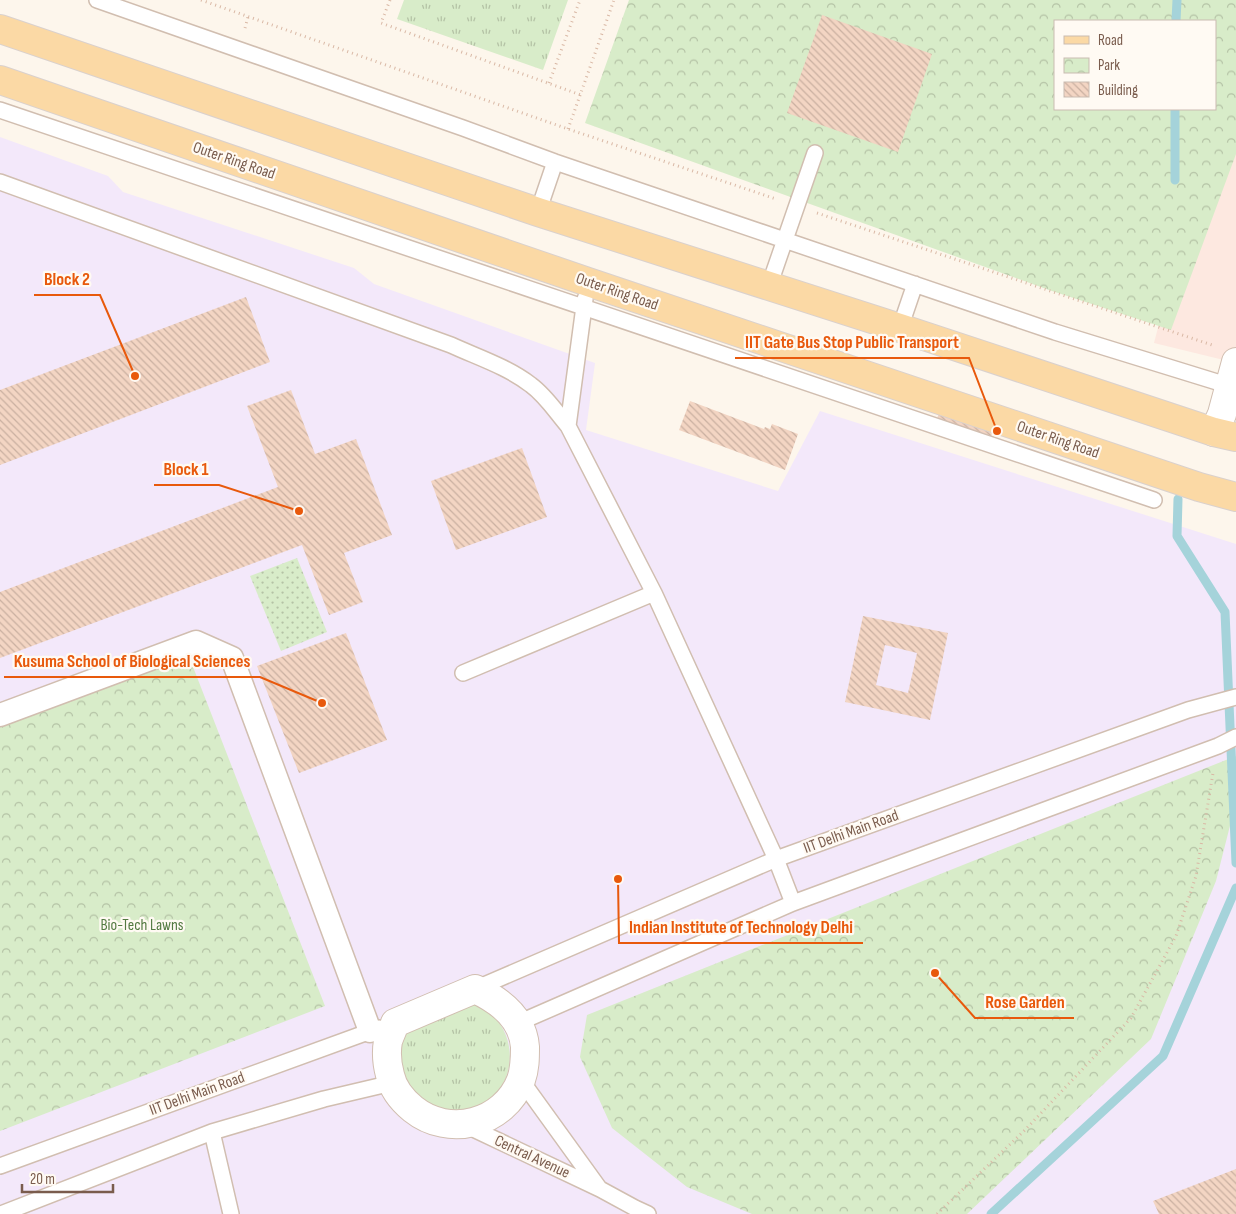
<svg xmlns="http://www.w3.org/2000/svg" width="1236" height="1214" font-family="'Sofia Sans Condensed',sans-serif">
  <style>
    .commercial { fill: #fde8e0 }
    .education { fill: #f3e8fa }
    .grass { fill: url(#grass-tufts) }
    .park { fill: url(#park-crowns); fill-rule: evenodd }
    .garden { fill: url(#garden-dots) }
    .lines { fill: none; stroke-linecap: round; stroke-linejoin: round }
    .stream { stroke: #a5d3da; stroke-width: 9 }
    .building { fill: url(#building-back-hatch); fill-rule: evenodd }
    .service-casing { stroke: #d1beb0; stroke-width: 18 }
    .pedestrian-casing { stroke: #d1beb0; stroke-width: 25 }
    .minor-casing { stroke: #d1beb0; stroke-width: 30 }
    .primary-casing { stroke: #dad1cd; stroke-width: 30 }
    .path { stroke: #d9b8a5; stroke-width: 3; stroke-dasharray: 1 4; stroke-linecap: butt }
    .service { stroke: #fff; stroke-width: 15 }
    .pedestrian { stroke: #fff; stroke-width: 22 }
    .minor { stroke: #fff; stroke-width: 28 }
    .primary { stroke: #fbd9a5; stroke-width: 28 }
    .labels { text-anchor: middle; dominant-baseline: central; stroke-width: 4.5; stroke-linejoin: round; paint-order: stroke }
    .street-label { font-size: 16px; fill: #7a5c4d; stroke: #fffaf3 }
    .park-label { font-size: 16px; fill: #537a41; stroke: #fffaf3 }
    .leader { fill: none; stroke: #e8590c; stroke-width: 2 }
    .callout-dot { fill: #e8590c; stroke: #fffaf3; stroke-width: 2 }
    .callout-label { font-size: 18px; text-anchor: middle; font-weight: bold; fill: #e8590c; stroke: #fffaf3; stroke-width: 4.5; stroke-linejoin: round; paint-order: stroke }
  </style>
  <defs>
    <pattern id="grass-tufts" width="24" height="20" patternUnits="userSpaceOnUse" patternTransform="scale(1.25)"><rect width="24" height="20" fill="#d8ecc9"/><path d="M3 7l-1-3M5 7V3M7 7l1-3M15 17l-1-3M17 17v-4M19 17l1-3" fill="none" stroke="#b4c2a5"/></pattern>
    <pattern id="park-crowns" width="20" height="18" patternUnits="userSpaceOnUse" patternTransform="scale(1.25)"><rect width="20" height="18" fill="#d8ecc9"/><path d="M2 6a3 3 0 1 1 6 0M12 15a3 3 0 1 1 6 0" fill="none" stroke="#b4c2a5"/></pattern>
    <pattern id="garden-dots" width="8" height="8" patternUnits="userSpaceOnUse" patternTransform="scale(1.25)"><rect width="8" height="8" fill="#d8ecc9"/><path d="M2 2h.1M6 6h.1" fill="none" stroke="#b4c2a5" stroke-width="1.8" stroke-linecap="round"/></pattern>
    <pattern id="building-back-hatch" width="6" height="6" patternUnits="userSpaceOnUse" patternTransform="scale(1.25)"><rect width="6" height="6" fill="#f3d5c3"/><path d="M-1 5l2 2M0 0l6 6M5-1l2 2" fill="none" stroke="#cab0a1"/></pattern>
  </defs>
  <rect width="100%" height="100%" fill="#fdf6ec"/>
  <path class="commercial" d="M1236,29V363L1154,343Z"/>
  <path class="education" d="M0,137L108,176L123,192L354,268L374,284L595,363L586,430L778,491L820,411L1236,544V1214H0Z"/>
  <path class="grass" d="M404,0H568L543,70L397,19Z
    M473,1002C479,1006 487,1009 492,1014C529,1052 505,1113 452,1113C443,1113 431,1110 423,1104C416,1099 404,1079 398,1071L402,1030Z"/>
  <path class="park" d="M629,0H1236V154L1171,330L1049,290L585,123ZM1055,21H1215V109H1055Z
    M188,654L325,1006L0,1131V727Z
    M1236,756V802L1216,881L1151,1039L967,1214H752L687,1187L612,1128L580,1057L587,1015Z"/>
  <path class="garden" d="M297,558L327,632L281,651L250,576Z"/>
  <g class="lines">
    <path class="stream" d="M1176,21L1177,0
      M1175,180V109
      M1178,499L1177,536L1225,612L1236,863
      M991,1214L1163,1056L1236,888"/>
  </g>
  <path class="building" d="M822,15L932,54L898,152L787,113Z
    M246,297L270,362L0,465V390Z
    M291,390L315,454L356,439L392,535L344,553L363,602L329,615L302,545L0,658V592L278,487L247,406Z
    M690,401L764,429L765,427L770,429L772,424L798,434L785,470L679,430Z
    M941,406L995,423L991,437L937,419Z
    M522,448L547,517L456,550L431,481Z
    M863,616L948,633L930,720L845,702ZM885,645L917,653L908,693L876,685Z
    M346,633L387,740L299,773L257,666Z
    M1236,1169V1214H1159L1153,1201Z"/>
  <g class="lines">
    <g class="service-casing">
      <path id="service" d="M97,0L463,128L555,162L1055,332L1230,386
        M0,110L1154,500
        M0,182L451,345C477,357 508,367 531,385C546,396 556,412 568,426L654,593L776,859L793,903
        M538,212L555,162
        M769,286L815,153
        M900,328L915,284
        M568,426L585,299
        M463,673L654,593
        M475,989L776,859L1188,710L1236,697
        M518,1023L793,903L1218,746L1236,737
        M521,1080L599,1188
        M465,1125L600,1189L635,1208L648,1214
        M212,1132L231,1214
        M0,1166L379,1028
        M1,1214L212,1132L324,1099L392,1083"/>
    </g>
    <g class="pedestrian-casing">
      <path id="pedestrian" d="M0,715L196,642L232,658L370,1031"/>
    </g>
    <g class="minor-casing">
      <path id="minor" d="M1214,432L1222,414L1236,362
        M475,989C499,1000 523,1018 525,1047C525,1058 525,1069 521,1080C504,1124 449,1138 413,1109C402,1100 393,1089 390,1075C387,1064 386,1052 388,1041C390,1035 393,1029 395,1023Z"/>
    </g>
    <g class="primary-casing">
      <path id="primary" d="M0,29L538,212L900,328L1214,432L1236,437
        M0,80L588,282L1199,487L1236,497"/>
    </g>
    <path class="path" d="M201,0L568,129L776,199
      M390,0L381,23L581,95
      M245,28L248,17
      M549,83L580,0
      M568,129L614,0
      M817,213L1212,345
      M937,1214L1025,1130L1131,1018L1176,936L1196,876L1213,773"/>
    <use href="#service" class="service"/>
    <use href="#pedestrian" class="pedestrian"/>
    <use href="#minor" class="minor"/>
    <use href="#primary" class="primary"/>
  </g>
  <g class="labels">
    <g class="street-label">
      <text transform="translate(234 161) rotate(19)">Outer Ring Road</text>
      <text transform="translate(617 292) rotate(19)">Outer Ring Road</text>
      <text transform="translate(1058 440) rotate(19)">Outer Ring Road</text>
      <text transform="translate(851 832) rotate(-20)">IIT Delhi Main Road</text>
      <text transform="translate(197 1094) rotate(-20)">IIT Delhi Main Road</text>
      <text transform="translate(532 1157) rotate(25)">Central Avenue</text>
    </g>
    <g class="park-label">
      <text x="142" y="925">Bio-Tech Lawns</text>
    </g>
  </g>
  <path class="leader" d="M135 376L100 295H34M997 431L969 358H735M299 511L219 485H154M322 703L260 677H4M618 879L619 943H863M935 973L975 1018H1074"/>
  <g class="callout-dot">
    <circle cx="135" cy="376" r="5"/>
    <circle cx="997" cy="431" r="5"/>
    <circle cx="299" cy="511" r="5"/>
    <circle cx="322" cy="703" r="5"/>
    <circle cx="618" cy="879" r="5"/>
    <circle cx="935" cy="973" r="5"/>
  </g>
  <g class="callout-label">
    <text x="67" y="285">Block 2</text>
    <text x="852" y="348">IIT Gate Bus Stop Public Transport</text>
    <text x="186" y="475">Block 1</text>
    <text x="132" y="667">Kusuma School of Biological Sciences</text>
    <text x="741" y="933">Indian Institute of Technology Delhi</text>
    <text x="1025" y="1008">Rose Garden</text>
  </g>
  <rect x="1054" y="20" width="162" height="90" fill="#fffaf3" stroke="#cabbb1"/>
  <rect x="1064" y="36" width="25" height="8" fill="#fbd9a5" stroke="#cabbb1"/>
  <text x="1098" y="45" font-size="15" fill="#7a5c4d">Road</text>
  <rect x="1064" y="58" width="25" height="15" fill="url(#park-crowns)" stroke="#cabbb1"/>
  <text x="1098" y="70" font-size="15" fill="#7a5c4d">Park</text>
  <rect x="1064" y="82" width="25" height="15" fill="url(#building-back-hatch)" stroke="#cabbb1"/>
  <text x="1098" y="95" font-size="15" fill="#7a5c4d">Building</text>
  <path d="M22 1184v8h91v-8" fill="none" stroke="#7a5c4d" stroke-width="2.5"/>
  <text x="30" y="1184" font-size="15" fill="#7a5c4d" stroke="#fffaf3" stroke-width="4" paint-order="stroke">20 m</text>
</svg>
